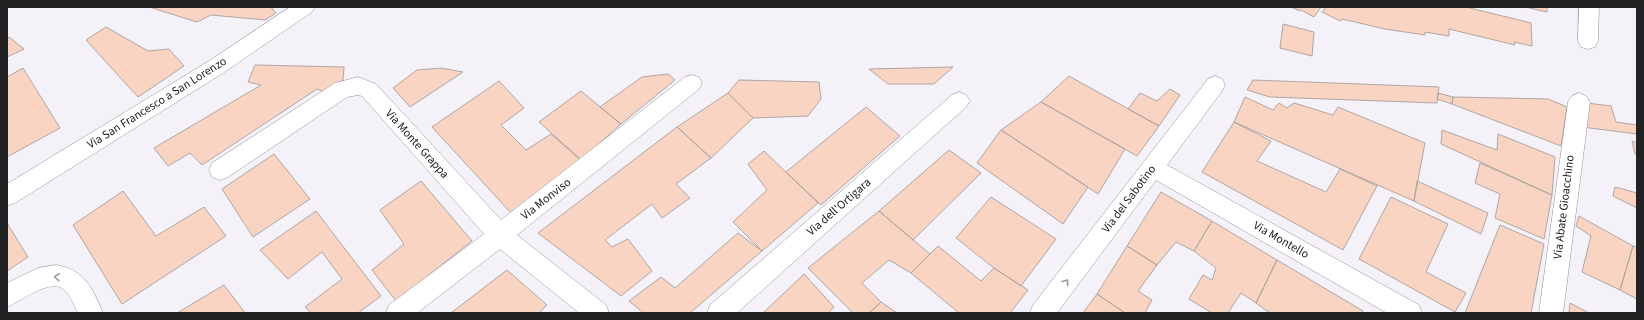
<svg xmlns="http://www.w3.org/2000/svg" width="1644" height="320" font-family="'Source Sans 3',sans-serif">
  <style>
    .building { fill: #fad4c2; stroke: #aea6a3 }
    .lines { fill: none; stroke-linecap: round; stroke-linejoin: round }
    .minor-casing { stroke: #959198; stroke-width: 1 }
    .minor { fill: #fff; fill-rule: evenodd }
    .oneway { stroke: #9c9b9c }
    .labels { text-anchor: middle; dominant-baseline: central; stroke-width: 3; stroke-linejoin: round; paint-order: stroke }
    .street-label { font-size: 12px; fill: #222123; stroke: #fff }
  </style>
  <rect width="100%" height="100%" fill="#f5f1f8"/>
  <path class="building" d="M149,7H271L276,13L265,20L211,15L197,22Z
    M1321,7L1314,17L1301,10L1300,11L1293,8Z
    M1326,7H1466L1531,23L1532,46L1514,42L1515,45L1449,29V36L1425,32V35L1385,29L1342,19L1340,21L1322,12Z
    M1525,7H1547V12Z
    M1283,24L1314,32L1312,56L1280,48Z
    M106,27L148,51L169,49L184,66L138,97L86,40Z
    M9,37L24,49L7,57V39Z
    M255,65L344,67L343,80L325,92L317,89L202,165L190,153L168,166L154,148L261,85L248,82Z
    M953,67L934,84H888L869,69Z
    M23,68L60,128L7,157V77Z
    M441,68L463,72L410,107L393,88L417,70Z
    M668,74L675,80L621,124L600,107L642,77Z
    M1069,76L1159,126L1137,156L1041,102Z
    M739,80L819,82L821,99L808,116L753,118L728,93Z
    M1253,80L1439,87L1437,103L1270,97L1247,90Z
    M499,81L524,108L501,125L526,150L551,134L581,160L512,214L432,127Z
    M1170,89L1180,95L1159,126L1128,109L1140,93L1157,101Z
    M581,91L621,124L581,160L539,122Z
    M728,93L753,118L711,158L677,127Z
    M1438,93L1453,97L1452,104L1437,99Z
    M1245,97L1273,110L1279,103L1287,108L1294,103L1333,115L1338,107L1425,143L1414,201L1234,122Z
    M1453,97L1548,99L1567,107L1561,146L1452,104Z
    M1041,102L1125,149L1098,194L1001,130Z
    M1587,103L1611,106L1616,122L1637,125V134L1582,127Z
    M866,107L900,136L821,205L786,172Z
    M1234,122L1271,141L1257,161L1326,192L1340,169L1377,186L1343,250L1202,172Z
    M677,127L711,158L676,184L690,198L662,218L652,204L605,240L612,247L628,239L652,271L621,296L538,233Z
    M1001,130L1088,187L1063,224L977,163Z
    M1442,130L1497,150L1498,134L1555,157L1552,195L1441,144Z
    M1632,141L1637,143V154H1635Z
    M949,150L981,173L913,240L879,211Z
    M764,151L818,203L762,251L733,222L767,190L748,164Z
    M274,154L310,199L253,237L222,189Z
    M1480,163L1552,195L1544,239L1495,218L1500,194L1475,183Z
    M421,181L472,241L396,301L372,270L404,244L380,210Z
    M1417,181L1488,213L1481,234L1414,201Z
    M1615,187L1637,193V208L1613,196Z
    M123,191L156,236L204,207L226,236L122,304L73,225Z
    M1161,192L1212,221L1194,251L1176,242L1157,265L1127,246Z
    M991,197L1056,239L1021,286L994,268L956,238Z
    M1391,197L1448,224L1426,272L1466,293L1455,312L1359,259Z
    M316,211L381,296L358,313H311L305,307L342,279L322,252L288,279L260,250Z
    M879,211L930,254L911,273L889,260L862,283L881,302L869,313H853L808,268Z
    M1579,216L1633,246L1620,290L1582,272L1591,236L1576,226Z
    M1212,221L1277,260L1256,303L1241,293L1228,313H1212L1189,299L1203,275L1212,280L1216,268L1194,251Z
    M7,223L28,257L7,271Z
    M1500,225L1544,244L1531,313H1465Z
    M738,233L762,251L690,313H644L629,301L661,277L675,288Z
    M938,246L981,281L994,268L1028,290L1010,313H959L911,273Z
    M1127,246L1157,265L1138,291L1152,300L1145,313H1125L1097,294Z
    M1633,246L1637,247V299L1620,290Z
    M1277,260L1363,311L1362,313H1270L1256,303Z
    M507,270L547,305L539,313H451Z
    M804,274L834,307L828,313H763Z
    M224,285L245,313H177Z
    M1097,294L1125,313H1083Z
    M881,302L897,313H869Z
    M1570,303L1589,313H1569Z"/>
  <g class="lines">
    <g class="minor-casing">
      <path id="minor" d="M290,7H315L312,12L223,73L15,203L7,206V184L209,61Z
        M1579,7H1599L1598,41L1595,47L1588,49L1581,47L1578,41Z
        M692,75L699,77L702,83L699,89L517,235L606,305L609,313H579L500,249L417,313H386L389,305L484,234L362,96L358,95L347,97L228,177L220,180L212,177L209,170L212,163L335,83L358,77L376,84L501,220L685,77Z
        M1215,76L1222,79L1225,85L1222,91L1167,165L1419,305L1422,313H1387L1156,180L1057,313H1030L1033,305L1208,79Z
        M959,92L966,95L970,101L966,107L737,313H707L710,305L952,95Z
        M1579,93L1586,96L1590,102L1563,313H1539L1568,102L1572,96Z
        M56,265C84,269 93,289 103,313H78C74,305 70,294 63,289C50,278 19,302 7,307V283L38,268Z"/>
    </g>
    <use href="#minor" class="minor"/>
  </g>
  <defs><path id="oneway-chevron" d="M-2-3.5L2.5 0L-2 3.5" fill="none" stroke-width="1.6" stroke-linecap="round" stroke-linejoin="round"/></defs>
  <g class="oneway">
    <use href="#oneway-chevron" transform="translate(57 277) rotate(-175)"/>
    <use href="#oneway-chevron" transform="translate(1066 282) rotate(-53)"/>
  </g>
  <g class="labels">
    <g class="street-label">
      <text transform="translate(157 103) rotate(-32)">Via San Francesco a San Lorenzo</text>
      <text transform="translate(417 144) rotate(48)">Via Monte Grappa</text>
      <text transform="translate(546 199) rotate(-38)">Via Monviso</text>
      <text transform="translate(1129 199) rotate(-53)">Via del Sabotino</text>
      <text transform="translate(839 207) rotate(-41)">Via dell'Ortigara</text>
      <text transform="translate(1564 207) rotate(-83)">Via Abate Gioacchino</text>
      <text transform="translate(1281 240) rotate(30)">Via Montello</text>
    </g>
  </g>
  <rect width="1644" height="320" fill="none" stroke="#222123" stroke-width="16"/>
</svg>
